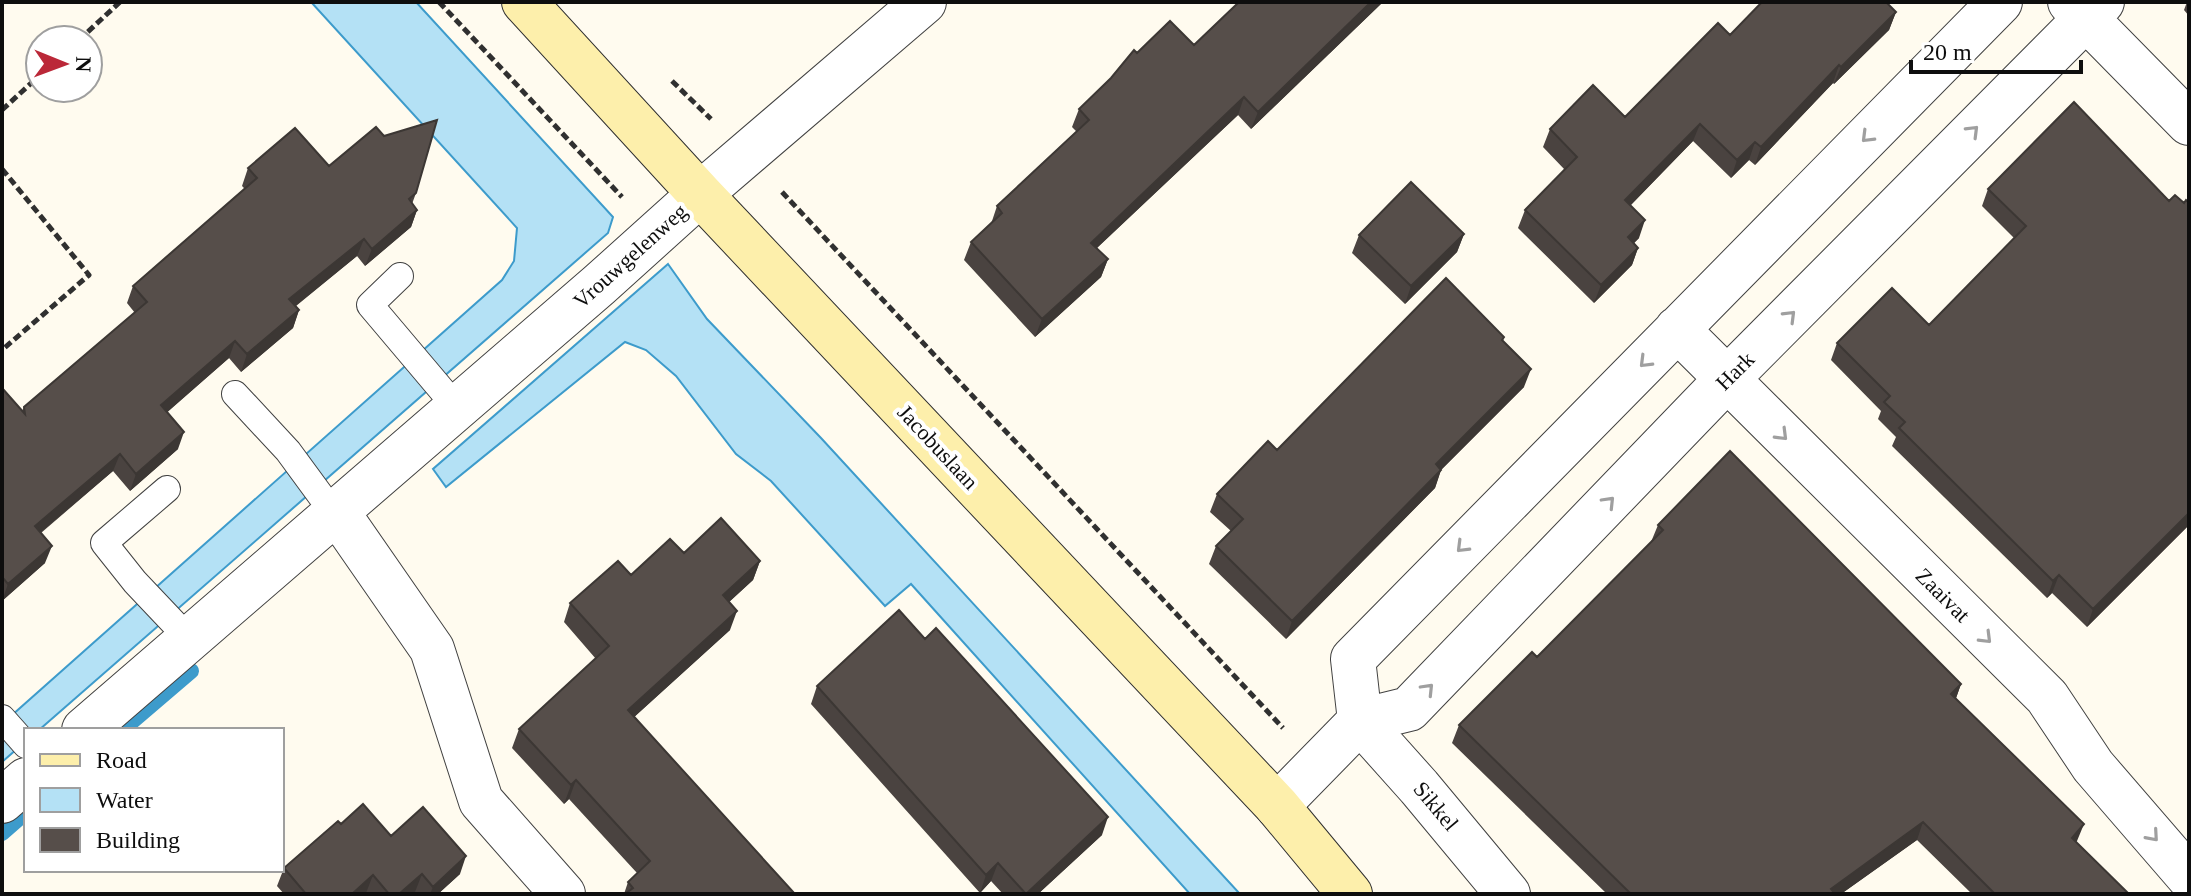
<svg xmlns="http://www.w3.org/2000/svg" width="2191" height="896" font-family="Georgia,serif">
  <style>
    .water { fill: #b4e1f5; stroke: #3d9bcb; stroke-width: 2 }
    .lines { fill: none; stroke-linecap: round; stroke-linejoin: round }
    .stream { stroke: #3d9bcb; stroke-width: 16 }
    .lane-casing { stroke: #414141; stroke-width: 28 }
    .street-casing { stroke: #414141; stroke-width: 46 }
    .secondary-casing { stroke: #303030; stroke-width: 46 }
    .path { stroke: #303030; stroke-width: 5; stroke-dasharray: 8 4; stroke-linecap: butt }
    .lane { stroke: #fff; stroke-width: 26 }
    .street { stroke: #fff; stroke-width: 44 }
    .secondary { stroke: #fdefab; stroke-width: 44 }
    .wall { fill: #4a4340 }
    .shaded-wall { fill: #3c3734 }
    .building { fill: #564e4a; stroke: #3c3734; stroke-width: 2 }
    .oneway { stroke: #9f9f9f }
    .labels { text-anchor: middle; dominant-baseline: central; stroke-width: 8; stroke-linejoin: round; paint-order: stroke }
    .street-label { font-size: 22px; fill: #0e0e0e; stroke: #fff }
  </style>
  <rect width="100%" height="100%" fill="#fffbef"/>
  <path class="water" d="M311,2H416L613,217L608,233L39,730H26V741L2,762V724L502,280L514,261L517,228Z
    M668,264L707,319L821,438L1240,894H1190L911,584L885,606L771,481L736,454L676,376L646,350L625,342L446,487L433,469Z"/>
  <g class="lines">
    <path class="stream" d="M122,730L191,671
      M2,833L26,812"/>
    <g class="lane-casing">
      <path id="lane" d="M400,276L370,305L457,408
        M235,394L288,451L321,496L337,512
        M167,489L104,543L135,582L189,639
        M2,718L26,745"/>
    </g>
    <g class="street-casing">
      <path id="street" d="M2070,2L2189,123
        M1677,329L2047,697L2093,766L2189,877
        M337,512L432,649L481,801L563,894
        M1360,721L1353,659L2000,2
        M1360,721L1419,787L1508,894
        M84,730L599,285L700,194L924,2
        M2,801L26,780
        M1277,806L1360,721L1409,709L1726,380L2102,2"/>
    </g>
    <g class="secondary-casing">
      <path id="secondary" d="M524,2L700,194L1277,806L1350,894"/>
    </g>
    <path class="path" d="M439,2L622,197
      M79,40L120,2
      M672,81L711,119
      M2,110L40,75
      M2,169L89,275L2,350
      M782,192L1283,728"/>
    <use href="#lane" class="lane"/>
    <use href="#street" class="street"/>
    <use href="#secondary" class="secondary"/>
  </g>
  <path class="wall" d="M1239,2H1383L1251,129L1238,115L1097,248L1108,259L1101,277L1035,337L964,260L971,242L991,224L997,206L1077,132L1072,127L1079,109L1137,53L1194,45Z
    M2187,2H2189V16L2184,10Z
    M1896,12L1889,30L1834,84L1833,83L1755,165L1749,160L1731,178L1693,141L1630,206L1639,238L1634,243L1638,248L1632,265L1594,303L1518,228L1525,210L1565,170L1543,147L1550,129L1625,117L1730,35Z
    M329,166L416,193L412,204L417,210L411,227L365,266L357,256L296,306L299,310L293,328L241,372L229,358L167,412L178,449L130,491L113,471L41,533L45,563L2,601V388L22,411L24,407L135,313L127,303L133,286L245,189L242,186L248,168Z
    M1988,189L2189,203V525L2087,627L2052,593L2047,598L1892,446L1896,437L1878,419L1881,411L1831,360L1837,343L1929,325L2014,238L1982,206Z
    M1464,234L1457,252L1405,304L1352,253L1359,235Z
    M1504,337L1503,341L1524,387L1441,470L1435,488L1286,639L1209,564L1216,546L1231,531L1210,512L1217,494L1277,450Z
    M1658,525L1961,684L1956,698L2076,842L2129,894H1972L1917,840L1841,894H1607L1452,743L1459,725L1537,657L1651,542Z
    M684,553L760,561L753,580L729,602L730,630L634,717L795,894H624L628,882L637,873L569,799L564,804L512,748L519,729L596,659L564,622L570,603L631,575Z
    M817,686L1102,835L1038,894H1003L991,881L980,893L811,704Z
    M341,824L391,836L460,874L438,894H417L415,892L413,894H284L277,886L284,868Z"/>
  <path class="shaded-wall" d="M1371,2H1383L1251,129L1258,112Z
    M1896,12L1889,30L1834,84L1841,67Z
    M1839,65L1833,83L1755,165L1761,147Z
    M1244,97L1238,115L1084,260L1091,243Z
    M1700,124L1693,141L1618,218L1625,200Z
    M1755,142L1749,160L1731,178L1737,160Z
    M417,210L411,227L365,266L372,249Z
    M1645,220L1639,238L1622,255L1628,237Z
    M1464,234L1457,252L1405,304L1411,286Z
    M364,239L357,256L283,316L289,299Z
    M1638,248L1632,265L1594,303L1601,285Z
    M1108,259L1101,277L1035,337L1042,319Z
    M299,310L293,328L241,372L247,354Z
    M235,341L229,358L155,423L161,405Z
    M1531,369L1524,387L1441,470L1435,488L1286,639L1292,621L1436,464Z
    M184,432L178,449L130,491L136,474Z
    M120,454L113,471L28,543L35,526Z
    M2189,513V525L2087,627L2093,609Z
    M52,546L45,563L2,601L8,584Z
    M760,561L753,580L716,614L723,595Z
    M2059,575L2052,593L2047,598L2053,581Z
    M737,611L730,630L621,729L628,710Z
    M1961,684L1955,701L1951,694Z
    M576,780L569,799L564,804L571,785Z
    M1108,817L1102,835L1038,894H1025Z
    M1923,822L1917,840L1841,894H1829L1831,889Z
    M2084,824L2077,841L2066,855L2072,838Z
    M466,856L460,874L438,894H430L433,887Z
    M998,863L991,881L980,893L986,875Z
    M422,874L415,892L413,894H399Z
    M373,875L366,893L352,894Z"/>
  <path class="building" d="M1239,2H1371L1258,112L1244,97L1091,243L1108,259L1042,319L971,242L1002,213L997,206L1089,120L1079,109L1111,78L1134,50L1137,53L1170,21L1194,45Z
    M1762,2H1886L1896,12L1841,67L1839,65L1761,147L1755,142L1737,160L1700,124L1625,200L1645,220L1628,237L1638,248L1601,285L1525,210L1577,157L1550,129L1593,85L1625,117L1718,23L1730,35Z
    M2074,102L2169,201L2175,195L2184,203L2186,200L2189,203V513L2093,609L2059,575L2053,581L1899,428L1905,422L1884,402L1890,396L1837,343L1892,288L1929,325L2026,226L1988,189Z
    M437,120L416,193L409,199L417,210L372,249L364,239L289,299L299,310L247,354L235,341L161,405L184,432L136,474L120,454L35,526L52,546L8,584L2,577V388L25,414L24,407L147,302L133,286L257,178L248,168L295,128L329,166L376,127L384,136Z
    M1411,182L1464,234L1411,286L1359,235Z
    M1446,278L1504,337L1502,340L1531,369L1436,464L1441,470L1292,621L1216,546L1243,519L1217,494L1268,441L1277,450Z
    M1730,451L1961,684L1951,694L2084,824L2072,838L2129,894H1995L1923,822L1831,889L1835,894H1631L1459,725L1532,652L1537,657L1663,530L1658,525Z
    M721,518L760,561L723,595L737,611L628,710L795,894H625L633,888L628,882L650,861L576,780L571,785L519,729L609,646L570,603L618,561L631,575L670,539L684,553Z
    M899,610L925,639L936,628L1108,817L1026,894L998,863L986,875L817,686Z
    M363,804L391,836L423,807L466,856L433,887L422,874L399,894H389L373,875L352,894H306L284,868L338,821L341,824Z"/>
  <defs><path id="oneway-chevron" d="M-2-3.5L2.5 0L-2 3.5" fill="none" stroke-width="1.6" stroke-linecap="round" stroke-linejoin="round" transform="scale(2)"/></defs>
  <g class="oneway">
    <use href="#oneway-chevron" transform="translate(1973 131) rotate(-45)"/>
    <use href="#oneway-chevron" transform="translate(1867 137) rotate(135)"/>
    <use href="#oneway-chevron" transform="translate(1790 316) rotate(-45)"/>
    <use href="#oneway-chevron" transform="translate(1645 362) rotate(135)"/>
    <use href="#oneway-chevron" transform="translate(1782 435) rotate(45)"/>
    <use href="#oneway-chevron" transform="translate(1609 502) rotate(-46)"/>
    <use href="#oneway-chevron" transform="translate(1462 547) rotate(135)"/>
    <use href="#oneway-chevron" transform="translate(1986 638) rotate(45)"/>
    <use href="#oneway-chevron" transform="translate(1428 689) rotate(-46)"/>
    <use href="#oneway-chevron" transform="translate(2153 836) rotate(49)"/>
  </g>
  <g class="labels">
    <g class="street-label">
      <text transform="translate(630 256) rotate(-42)">Vrouwgelenweg</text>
      <text transform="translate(1735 371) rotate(-45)">Hark</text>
      <text transform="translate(938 447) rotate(47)">Jacobuslaan</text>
      <text transform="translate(1943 595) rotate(45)">Zaaivat</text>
      <text transform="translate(1436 806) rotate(50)">Sikkel</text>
    </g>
  </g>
  <rect width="2191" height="896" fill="none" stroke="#0e0e0e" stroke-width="8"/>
  <rect x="24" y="728" width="260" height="144" fill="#ffffff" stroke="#9f9f9f" stroke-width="2"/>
  <rect x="40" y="754" width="40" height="12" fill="#fdefab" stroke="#9f9f9f" stroke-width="2"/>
  <text x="96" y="768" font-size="24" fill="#0e0e0e">Road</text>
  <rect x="40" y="788" width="40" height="24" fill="#b4e1f5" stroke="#9f9f9f" stroke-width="2"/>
  <text x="96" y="808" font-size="24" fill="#0e0e0e">Water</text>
  <rect x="40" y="828" width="40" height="24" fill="#564e4a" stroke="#9f9f9f" stroke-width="2"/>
  <text x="96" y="848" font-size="24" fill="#0e0e0e">Building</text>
  <g transform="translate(64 64) rotate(91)"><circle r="38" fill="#ffffff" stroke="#9f9f9f" stroke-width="2"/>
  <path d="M0-6L14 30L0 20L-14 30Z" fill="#bb2838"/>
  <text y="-12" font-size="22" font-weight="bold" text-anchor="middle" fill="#0e0e0e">N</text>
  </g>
  <path d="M1911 60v12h170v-12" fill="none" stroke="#0e0e0e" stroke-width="4"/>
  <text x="1923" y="60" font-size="24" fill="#0e0e0e" stroke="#ffffff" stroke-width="6" paint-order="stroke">20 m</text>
</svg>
